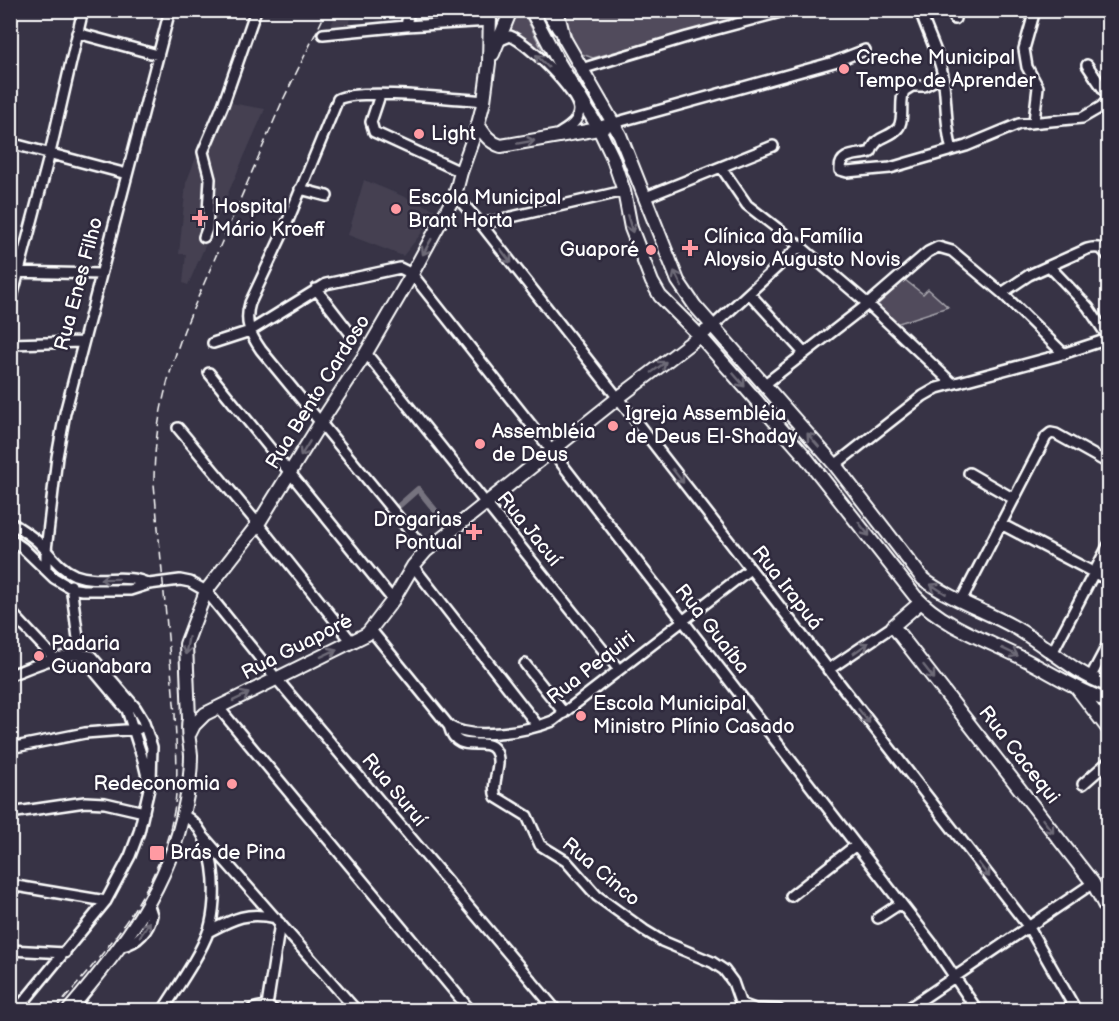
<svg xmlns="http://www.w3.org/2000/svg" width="1119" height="1021" font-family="'Balsamiq Sans',sans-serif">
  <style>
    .built { fill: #444051 }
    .green { fill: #514c5c; stroke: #a8a6ae; stroke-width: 1.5 }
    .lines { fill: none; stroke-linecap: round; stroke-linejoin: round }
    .canal { stroke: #76737f; stroke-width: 6 }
    .river { stroke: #76737f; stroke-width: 10 }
    .minor-casing { stroke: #fff; stroke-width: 14 }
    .major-casing { stroke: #fff; stroke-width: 16 }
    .minor { stroke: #2f2a3d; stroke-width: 9 }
    .major { stroke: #2f2a3d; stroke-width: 12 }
    .rail { stroke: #fff; stroke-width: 1.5; stroke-dasharray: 9 4.5; stroke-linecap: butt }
    .oneway { stroke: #6d6a77 }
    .poi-dot { fill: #ff9aa2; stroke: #2f2a3d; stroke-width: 2 }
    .labels { text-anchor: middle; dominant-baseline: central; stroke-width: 5; stroke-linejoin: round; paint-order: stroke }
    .poi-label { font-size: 20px; fill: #fff; stroke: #2f2a3d; text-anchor: start }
    .street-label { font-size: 20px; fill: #fff; stroke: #2f2a3d }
  </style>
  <rect width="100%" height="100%" fill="#373345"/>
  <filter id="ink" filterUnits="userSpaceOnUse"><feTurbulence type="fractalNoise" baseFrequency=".0167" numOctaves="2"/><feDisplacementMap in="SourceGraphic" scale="12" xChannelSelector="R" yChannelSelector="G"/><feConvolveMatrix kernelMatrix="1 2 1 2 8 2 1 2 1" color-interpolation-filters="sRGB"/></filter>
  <g filter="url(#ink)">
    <path class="built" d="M413,10L478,11L475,13L418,20L414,18Z
      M337,11H354L349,24L331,26Z
      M231,103L265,109L188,285L183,283L186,254H179L186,183L215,109L229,112Z
      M364,180L436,210L420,235L403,256L348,235Z"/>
    <path class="green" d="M514,11H523L549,64L502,33Z
      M564,11H765L593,58L576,52Z
      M905,280L923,294L928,289L948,307L896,324L876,306Z"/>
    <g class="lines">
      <path class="canal" d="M393,511L418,489L451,530"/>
      <path class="river" d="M10,531L64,576L82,582L107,585L132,583"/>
      <g class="minor-casing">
        <path id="minor" d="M920,10C927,33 939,53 943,76C947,101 945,126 952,150
          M954,10L955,19
          M10,16L12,10
          M406,26L409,10
          M77,33L158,55
          M323,34L406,26L491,21
          M498,41L510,36C527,42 579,92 579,110C579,122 568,128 559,134
          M581,69L687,37L777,13
          M943,76L924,86H912L904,91C899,101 905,119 898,128C889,139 877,134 871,152C859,156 839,152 840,170L847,172L890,168L907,163L966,146L1019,124L1082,118L1101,107L1106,102L1108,96L1087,65
          M380,95L371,122L374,132L461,172
          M1034,121L1038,87L1027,67L1024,49L1035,10
          M614,123L834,62L865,50
          M10,143L127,174
          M721,167L747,205L800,246L868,304L952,383
          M300,189L327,196
          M455,195L481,224L614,393L1028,926L1076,1010
          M646,197L773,146
          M481,224L624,191
          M204,237L207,229L210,179L203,152L223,105L256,10
          M1049,266L1088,307L1108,337
          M10,272L101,274
          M316,289L350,333
          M749,293L804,353
          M1002,293L1029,275L1087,249C1098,246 1102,248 1108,256
          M10,305L50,153L83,10
          M713,326L800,246
          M213,343L250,331L326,284L400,268L412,274L552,451L931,942L977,1010
          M10,344L82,342
          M366,353L619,670
          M209,373L393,600
          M765,384L868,304L928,252L938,247L952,251L1002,293L1064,354
          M178,428L258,524L352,642
          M835,465L923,396L937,388L1056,356L1108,339
          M969,473L1014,499
          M10,522C19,528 29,534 37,541C50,553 58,568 75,575C99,584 127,572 149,584
          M1001,524L1108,580
          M10,539L23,548L54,578L71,588L82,590H130L149,584L180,580L190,582L206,591L276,678L556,1010
          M426,551L261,350C250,334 244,322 250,303L282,235L338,99C360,88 455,99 484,101
          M413,566L538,726
          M46,570V550L57,457L65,413L170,10
          M71,585L80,654
          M961,601L1046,437L1051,433L1056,434L1108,463
          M10,611L55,659
          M371,630L449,726C472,741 528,731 553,721L750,569
          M1052,653L1108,546
          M80,654L127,710L143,760L148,781
          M525,664L564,713
          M828,670L893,626
          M10,675C35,666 65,650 91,656L135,707L143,720L152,747L151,780L139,832L130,856L106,901L17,1010
          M1090,678L1108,644
          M219,708L470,1010
          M449,726C457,757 485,735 495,750C504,764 490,782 496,797L527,816L540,845L566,861L597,896L644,930L662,941L712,962L724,970L733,982L740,1002L744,1005L755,1009L779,1010
          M10,748L85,733L138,729
          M1083,784L1108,762
          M10,813L85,802L105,803L144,812
          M203,836L356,1010
          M10,885L106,901
          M791,896L856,845
          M878,918L901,903
          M208,932C233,919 247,911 276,918
          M122,946C138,943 149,930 152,915L148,903
          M10,950L65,953
          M267,1006L280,923
          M163,1010C178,986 199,957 209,930C219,898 217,832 183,815
          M251,1010C259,1006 266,1005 274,1010
          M906,1010L1093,883"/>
      </g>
      <g class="major-casing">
        <path id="major" d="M531,10L558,61L599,129L612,156L624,191L631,228L652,282L660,296L700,336L804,455L915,596C944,627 989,641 1026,660C1053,674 1079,691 1108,701
          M547,10L559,29
          M557,10L564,38L620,135L678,281L695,306L835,465L923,579C951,600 984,610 1014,627C1046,645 1073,673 1108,685
          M493,54L511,10
          M478,124C484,134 489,142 501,146L593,130L606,126
          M921,602L893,626L1093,883L1108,912
          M1076,687L1108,729
          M190,733L194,725L205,714L367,634L393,600L413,566L426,551L618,398L706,331
          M69,1010C121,949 170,887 185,805C189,788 191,772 191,755C190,743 186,730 189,719L186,644L206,591L258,524L321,422L366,353L412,274L455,195L461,172L478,124L484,101L489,63L490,10"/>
      </g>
      <use href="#minor" class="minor"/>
      <use href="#major" class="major"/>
      <path class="rail" d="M55,1010C106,951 160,890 174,811C179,779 176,746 175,714L154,484C154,427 165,383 184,330L282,102L327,10"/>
    </g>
    <defs><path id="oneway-shaft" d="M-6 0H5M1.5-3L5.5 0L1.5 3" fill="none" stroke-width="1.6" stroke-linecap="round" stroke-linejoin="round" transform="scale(1.5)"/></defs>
    <g class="oneway">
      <use href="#oneway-shaft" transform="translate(542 61) rotate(-135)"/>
      <use href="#oneway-shaft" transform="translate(526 142) rotate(-10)"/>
      <use href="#oneway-shaft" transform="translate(630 224) rotate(73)"/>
      <use href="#oneway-shaft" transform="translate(427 247) rotate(119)"/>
      <use href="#oneway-shaft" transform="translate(506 256) rotate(52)"/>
      <use href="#oneway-shaft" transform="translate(678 279) rotate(-116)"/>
      <use href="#oneway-shaft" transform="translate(659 367) rotate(-37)"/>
      <use href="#oneway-shaft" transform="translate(739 380) rotate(49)"/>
      <use href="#oneway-shaft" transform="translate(813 440) rotate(-131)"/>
      <use href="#oneway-shaft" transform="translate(305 449) rotate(121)"/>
      <use href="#oneway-shaft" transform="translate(678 476) rotate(52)"/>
      <use href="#oneway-shaft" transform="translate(864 529) rotate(52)"/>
      <use href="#oneway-shaft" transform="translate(109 579) rotate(179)"/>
      <use href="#oneway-shaft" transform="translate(938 589) rotate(-148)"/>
      <use href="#oneway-shaft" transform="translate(187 646) rotate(100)"/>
      <use href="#oneway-shaft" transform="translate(861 648) rotate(-35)"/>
      <use href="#oneway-shaft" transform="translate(1010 652) rotate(26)"/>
      <use href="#oneway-shaft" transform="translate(329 653) rotate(-25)"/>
      <use href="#oneway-shaft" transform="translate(929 672) rotate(52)"/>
      <use href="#oneway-shaft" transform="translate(241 697) rotate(-26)"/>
      <use href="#oneway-shaft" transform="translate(864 716) rotate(52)"/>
      <use href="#oneway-shaft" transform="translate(1048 826) rotate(52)"/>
      <use href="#oneway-shaft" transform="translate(984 870) rotate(52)"/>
      <use href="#oneway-shaft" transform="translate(145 929) rotate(-56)"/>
    </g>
  </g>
  <g class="poi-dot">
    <circle cx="844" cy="69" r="6"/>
    <circle cx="419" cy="134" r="6"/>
    <circle cx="396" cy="209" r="6"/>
    <path d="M197 209h6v6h6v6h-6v6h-6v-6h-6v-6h6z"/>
    <path d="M687 239h6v6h6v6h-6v6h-6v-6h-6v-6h6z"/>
    <circle cx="651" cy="250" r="6"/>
    <circle cx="613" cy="426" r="6"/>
    <circle cx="480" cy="444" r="6"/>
    <path d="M471 523h6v6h6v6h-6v6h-6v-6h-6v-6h6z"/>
    <circle cx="39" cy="656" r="6"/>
    <circle cx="581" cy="716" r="6"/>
    <circle cx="232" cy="784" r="6"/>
    <rect x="149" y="845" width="16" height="16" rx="3"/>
  </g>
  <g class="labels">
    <g class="poi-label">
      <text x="856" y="58">Creche Municipal<tspan x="856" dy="23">Tempo de Aprender</tspan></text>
      <text x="431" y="134">Light</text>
      <text x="408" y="198">Escola Municipal<tspan x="408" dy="23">Brant Horta</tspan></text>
      <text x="214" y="207">Hospital<tspan x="214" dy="23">Mário Kroeff</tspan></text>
      <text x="704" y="237">Clínica da Família<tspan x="704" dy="23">Aloysio Augusto Novis</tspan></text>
      <text x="639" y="250" text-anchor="end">Guaporé</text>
      <text x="625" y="414">Igreja Assembléia<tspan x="625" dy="23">de Deus El-Shaday</tspan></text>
      <text x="492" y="432">Assembléia<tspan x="492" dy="23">de Deus</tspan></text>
      <text x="462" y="520" text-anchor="end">Drogarias<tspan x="462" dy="23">Pontual</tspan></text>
      <text x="51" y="644">Padaria<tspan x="51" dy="23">Guanabara</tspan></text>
      <text x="593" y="704">Escola Municipal<tspan x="593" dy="23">Ministro Plínio Casado</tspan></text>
      <text x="220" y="784" text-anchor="end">Redeconomia</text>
      <text x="170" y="853">Brás de Pina</text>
    </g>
    <g class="street-label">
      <text transform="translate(79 284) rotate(-75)">Rua Enes Filho</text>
      <text transform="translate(318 392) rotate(-58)">Rua Bento Cardoso</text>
      <text transform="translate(529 529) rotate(51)">Rua Jacuí</text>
      <text transform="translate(787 588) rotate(52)">Rua Irapuá</text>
      <text transform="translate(712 629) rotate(52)">Rua Guaíba</text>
      <text transform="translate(297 647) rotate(-27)">Rua Guaporé</text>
      <text transform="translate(591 668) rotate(-38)">Rua Pequiri</text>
      <text transform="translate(1019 755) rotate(52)">Rua Cacequi</text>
      <text transform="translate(394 790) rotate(50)">Rua Suruí</text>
      <text transform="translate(601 872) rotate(40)">Rua Cinco</text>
    </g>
  </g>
  <rect width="1119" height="1021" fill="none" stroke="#2f2a3d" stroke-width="36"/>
  <rect x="18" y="18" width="1083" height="985" fill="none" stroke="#fff" stroke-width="2" filter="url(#ink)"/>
</svg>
